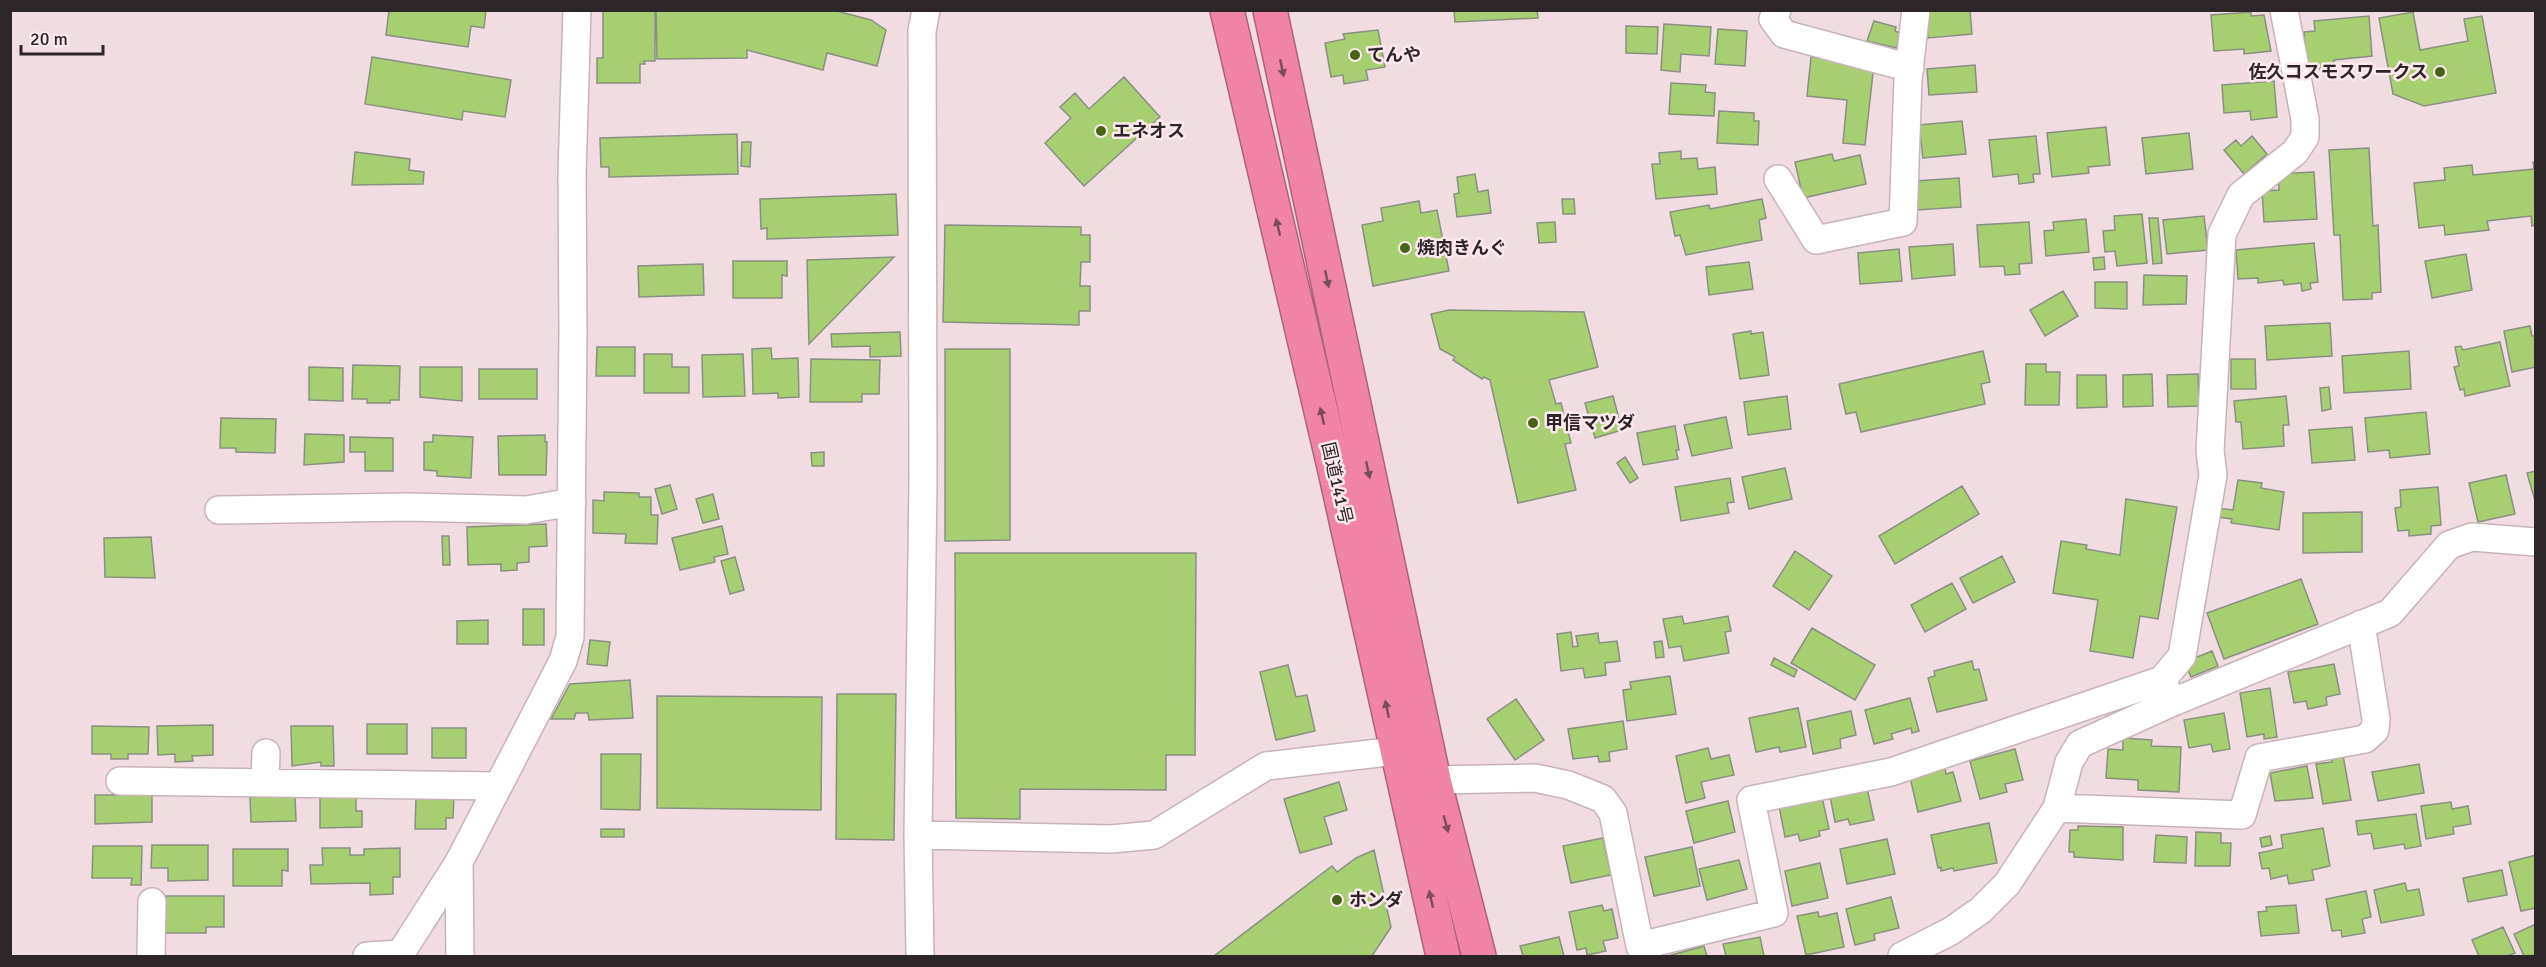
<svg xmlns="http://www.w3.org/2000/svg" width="2546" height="967" font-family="Signika,'Noto Sans JP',sans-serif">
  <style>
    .building { fill: #a7ce71; stroke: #899081; stroke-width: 1.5 }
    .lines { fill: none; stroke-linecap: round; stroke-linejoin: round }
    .street-casing { stroke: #c7b4b9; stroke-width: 30 }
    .highway-casing { stroke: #ac6379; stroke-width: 36 }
    .street { stroke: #fff; stroke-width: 27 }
    .highway { stroke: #f184a5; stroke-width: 33 }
    .oneway { fill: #7b4c5a }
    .poi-dot { fill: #476315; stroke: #fee9ee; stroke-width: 2 }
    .labels { text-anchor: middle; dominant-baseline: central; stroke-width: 5; stroke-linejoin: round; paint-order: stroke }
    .poi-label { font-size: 18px; font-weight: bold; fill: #2d2628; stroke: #fee9ee; text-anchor: start }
    .street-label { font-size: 18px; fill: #2d2628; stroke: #fee9ee }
  </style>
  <rect width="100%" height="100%" fill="#f0dce1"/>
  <path class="building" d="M389,10H486L484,28L471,26L468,47L386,35Z
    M603,10H655V61H644L645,64H640V83H597V58H603Z
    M656,10H833L871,20L886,30L877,66L827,53L823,70L747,50V58L657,59Z
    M1454,10H1537L1538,18L1455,22Z
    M1926,10H1970L1972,34L1928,38Z
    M2251,12V16L2264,15L2271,51L2244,54V49L2214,51L2211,15Z
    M2413,12L2420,50L2468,41L2464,19L2482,16L2496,93L2424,106L2393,94L2379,18Z
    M2369,16L2372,56L2334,60V68L2307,70L2304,32L2315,31L2314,21Z
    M1874,21L1896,27L1895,31L1900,33L1897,48L1867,41Z
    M1664,24L1711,27L1709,56L1681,54L1680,72L1661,70Z
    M1626,26L1658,27L1657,54L1626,53Z
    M1718,29L1747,31L1745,66L1715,64Z
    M1378,30L1385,67L1366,70L1368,80L1344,84L1343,75L1331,77L1325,43L1345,39L1343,34Z
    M372,57L511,80L505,117L463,111L462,120L365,104Z
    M1811,57L1874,64L1865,145L1843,143L1847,100L1807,96Z
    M1975,65L1977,92L1929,95L1927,69Z
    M1124,77L1160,117L1084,186L1045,143L1071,118L1060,107L1075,93L1089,109Z
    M2274,81L2277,117L2251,120L2250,111L2224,113L2222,85Z
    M1671,83L1706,85L1705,92L1715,93L1714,116L1669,114Z
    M1719,111L1754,113V121H1759L1758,145L1717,143Z
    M1962,121L1966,154L1923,158L1919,125Z
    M2106,127L2110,165L2088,167L2089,173L2052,177L2047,133Z
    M2189,133L2193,169L2146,174L2142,138Z
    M737,134L738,174L609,177V167H601L600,138Z
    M2036,136L2040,174H2033L2034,182L2019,184L2018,174L1993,177L1989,140Z
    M2252,136L2267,154L2244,174L2224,150L2236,140L2241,146Z
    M742,142H751L750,167L741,166Z
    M2369,148L2373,226L2378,225L2381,292L2372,293V299L2343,300L2340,235H2334L2329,150Z
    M1681,151V159L1697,158L1698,169L1715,167L1717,194L1656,199L1652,164H1660L1659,153Z
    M355,152L410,159L409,170L424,172L423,184L352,185Z
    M1832,154L1834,161L1860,155L1866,184L1803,198L1795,162Z
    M2533,162H2536V225L2532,226L2531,216L2487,221L2489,230L2445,235L2444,225L2419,228L2414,183L2445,180L2444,168L2472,165L2473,175L2534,169Z
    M2314,172L2317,219L2264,222L2262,191L2279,190L2278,174Z
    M1475,174L1478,192L1488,190L1491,213L1457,217L1454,194L1459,193L1457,177Z
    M1959,178L1961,207L1917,210L1915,181Z
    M896,194L898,235L767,239V228L761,229L760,199Z
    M1562,199H1574L1575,214H1563Z
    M1762,199L1766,218L1759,220L1762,240L1686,255L1680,235L1675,236L1670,212L1709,205L1710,209Z
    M1419,201L1421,213L1437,210L1449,271L1373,286L1362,225L1383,221L1381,208Z
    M2142,214L2147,263L2117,266L2115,251L2105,252L2103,231L2115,230L2114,216Z
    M2204,216L2208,250L2167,254L2163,220Z
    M2149,218H2158L2162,263L2153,264Z
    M2086,219L2089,252L2046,256L2044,231L2054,230L2053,222Z
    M1555,222L1556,242L1539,243L1537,223Z
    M2029,222L2032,263L2019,264L2020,274L2005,275L2004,266L1980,267L1977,225Z
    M945,225L1081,227V235H1090V262H1081L1080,286H1090V311H1079V325L943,322Z
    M2314,243L2318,282L2310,283L2311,289L2302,291L2301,283L2284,285L2283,280L2258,283V278L2238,279L2236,250Z
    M1953,244L1955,275L1912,279L1909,247Z
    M1899,249L1902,281L1860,284L1858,253Z
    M2466,254L2472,290L2432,298L2425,261Z
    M894,257L809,344L807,260Z
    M2104,257L2105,269L2094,270L2093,258Z
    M733,261H787V276L782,275V298H733Z
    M1749,262L1753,289L1709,295L1706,267Z
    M703,264L704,295L639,297L638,266Z
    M2144,275L2187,276L2186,304L2143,305Z
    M2095,282H2127V309L2095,308Z
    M2063,291L2078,316L2045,336L2030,310Z
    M1449,310L1584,312L1598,367L1549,380L1556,404L1561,403L1571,443L1565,444L1576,490L1518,503L1490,380L1484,377L1482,379L1453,360L1455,357L1440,349L1431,314Z
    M2330,323L2332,356L2267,360L2265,326Z
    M2530,326L2532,336H2536V367L2512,372L2504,331Z
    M1751,331V334L1763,332L1769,375L1740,379L1733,334Z
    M900,332L901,356L870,357V346L832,347L831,334Z
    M2500,342L2510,386L2465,396L2464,389L2460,390L2454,367L2459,366L2455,347L2461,346L2463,350Z
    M597,347H635V376H596Z
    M771,348L772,359L798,358L799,397L778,398V393L753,394L752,349Z
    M945,349H1010V540L945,541Z
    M1983,351L1990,382L1981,384L1985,404L1861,432L1856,412L1846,414L1839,384Z
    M2409,351L2411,389L2344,393L2342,356Z
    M644,354H672V367H689V393H644Z
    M743,354L745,396L703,397L702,355Z
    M811,359L880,360L879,394H862V402H810Z
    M2231,359H2255L2256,389H2231Z
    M2026,364H2046V372H2060L2059,405H2025Z
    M353,365L400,366L399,400H390V403H367V399H352Z
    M309,367L343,368V401L309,400Z
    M420,367H462V401L420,397Z
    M479,369H537V399H479Z
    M2152,374L2153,406L2123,407V375Z
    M2198,374L2199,406L2168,407L2167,375Z
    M2077,375H2106L2107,407L2077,408Z
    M2329,387L2331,409L2322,411L2320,388Z
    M1613,396L1622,430L1595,438L1585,403Z
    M1787,396L1791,429L1748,435L1744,402Z
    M2286,396L2289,425H2283L2284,446L2243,449L2241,422H2236L2234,401Z
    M2426,412L2430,454L2390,458L2389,450L2368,452L2365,418Z
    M1726,417L1732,448L1692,456L1684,425Z
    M221,418L276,419L275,453L236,452V448H220Z
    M1675,426L1679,450H1676L1678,459L1643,465L1637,433Z
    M2352,427L2355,460L2312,463L2309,430Z
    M305,434L344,435V462L304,465Z
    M433,435L473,437L471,478L437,476V471L424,470V442H433Z
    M545,435V442H547L546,475H499L498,436Z
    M350,437L393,438V471H365V452H350Z
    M824,452V466H812L811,453Z
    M1625,457L1638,478L1630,483L1617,463Z
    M1785,468L1792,499L1749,509L1742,477Z
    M2536,471V504L2527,473Z
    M2506,475L2515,514L2478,522L2469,483Z
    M1730,478L1734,502L1727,503L1729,513L1681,521L1675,487Z
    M2238,480L2262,483L2261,488L2284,492L2279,530L2231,523L2232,519L2217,517L2218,508L2233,510Z
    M670,485L677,509L662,514L655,489Z
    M1962,486L1979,514L1895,564L1879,536Z
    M2438,487L2441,525L2431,526V534L2409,536V530L2398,531L2395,508L2401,507L2400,490Z
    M604,492L639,493V497H651V515H658L657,544L625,543L626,534L593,533V500L604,501Z
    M713,494L719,519L703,523L696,499Z
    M2126,499L2177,507L2158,619L2140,616L2133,658L2090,651L2098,600L2053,593L2061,541L2087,545L2086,549L2120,555Z
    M2362,512V552L2303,553V513Z
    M546,524L547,546L529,547V562L517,563V570L501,571V564L468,565L467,527Z
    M722,526L728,554L714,557L715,562L680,570L672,538Z
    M442,536H449L450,565H443Z
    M151,537L155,578L105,577L104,538Z
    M1795,551L1832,576L1809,610L1773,586Z
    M955,553H1196L1195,755H1166V790L1020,789V819L956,818Z
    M2002,556L2015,582L1973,603L1960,578Z
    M735,557L744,590L730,594L721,561Z
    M2301,579L2318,624L2224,659L2207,613Z
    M1952,583L1966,609L1925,632L1911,605Z
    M523,609H544V645H523Z
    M1682,616L1684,624L1728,616L1731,631L1725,632L1729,653L1684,661L1681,646L1669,648L1663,619Z
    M488,620V644H457V621Z
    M1812,628L1875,665L1855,700L1791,663Z
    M1571,632L1573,647L1578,646L1576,636L1598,633L1599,643L1617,641L1620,661L1605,663L1606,675L1585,678L1583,668L1561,671L1557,634Z
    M590,640L610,642L607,666L587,664Z
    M1662,641L1664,657L1656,658L1654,642Z
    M2212,651L2218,666L2191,677L2185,662Z
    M1774,658L1797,670L1794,677L1771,665Z
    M1972,661L1974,670L1979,669L1987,700L1937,712L1928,678L1935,676L1934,671Z
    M2334,664L2340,694L2326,697L2327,705L2308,709L2306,701L2294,703L2288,672Z
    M1288,665L1296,697L1307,695L1315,731L1276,740L1260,672Z
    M1670,676L1676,714L1627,721L1623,690L1631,689L1630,682Z
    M630,680L633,718L589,720L588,713H576L574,719H551L570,684Z
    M2270,688L2277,737L2264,739V734L2247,737L2240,693Z
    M837,694H896L894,840L836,839Z
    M657,696L822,697L821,810L657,808Z
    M1910,698L1919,731L1912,733L1911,728L1891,734L1893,739L1874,744L1865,710Z
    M1516,699L1544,740L1515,760L1487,719Z
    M1798,708L1806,747L1780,752L1779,747L1756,752L1749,718Z
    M1851,711L1856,735L1840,739L1841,748L1813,754L1807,721Z
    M2224,713L2230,749L2213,752L2211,744L2189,748L2184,720Z
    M1623,721L1627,749L1609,752L1610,761L1599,762L1598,756L1573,759L1568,729Z
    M367,724H407V754H367Z
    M213,725V755L192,756L193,761L175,762V754L158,755L157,726Z
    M92,726L149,727L148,754H128V759H111V754H92Z
    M291,726H333L334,766H321V762L292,766Z
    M432,728H466V758H432Z
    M2123,738L2152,740L2151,746L2181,747L2179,792L2138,790V780L2106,778L2108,749L2123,750Z
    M1708,748L1711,759L1729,755L1734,775L1701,782L1705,798L1686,803L1676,756Z
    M2015,749L2023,780L2005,784L2007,792L1980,799L1970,761Z
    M601,754H641L640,810L601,809Z
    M2343,755L2351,800L2323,804L2316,764L2332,762L2331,757Z
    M2419,764L2424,793L2378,801L2372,772Z
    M2307,766L2313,798L2275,801L2270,773Z
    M1945,768L1946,774L1953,772L1961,801L1918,812L1910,777Z
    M1339,782L1347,810L1324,817L1332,844L1300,853L1284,799Z
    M117,787L132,795H152V822L95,824V795H117Z
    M1867,788L1874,820L1850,825L1848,819L1835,822L1830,796Z
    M320,795H356V811H362V827L320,828Z
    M454,795L453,818H446V829H415L416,798Z
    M295,796L296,821L251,822L250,797Z
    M1822,797L1829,829L1819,831L1820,836L1800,841L1798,834L1785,837L1779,806Z
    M1728,801L1735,832L1694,843L1686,811Z
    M2451,802L2452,809L2468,806L2471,824L2453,827L2454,834L2426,839L2421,806Z
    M2416,814L2421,846L2405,849L2404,844L2374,849L2371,833L2358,835L2356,821Z
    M1989,823L1997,863L1954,871L1953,868L1941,871V867L1938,868L1931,835Z
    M2078,826L2123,827V860L2074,857V852H2069L2070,830H2078Z
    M2323,828L2330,866L2312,870L2314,880L2289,884L2287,875L2271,879L2269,868L2262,869L2259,853L2283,848L2281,835Z
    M601,829H624V837H601Z
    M2196,832L2221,833V843H2231L2230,866H2195Z
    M2156,835L2187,837L2186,863L2154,862Z
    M2270,836L2272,845L2262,847L2260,838Z
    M1603,838L1611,875L1571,883L1563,846Z
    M1887,839L1895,874L1847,884L1840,849Z
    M152,845H208V880L168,881V868H151Z
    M93,846H142L141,885H131L132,878H92Z
    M1692,847L1700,886L1654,896L1645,857Z
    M322,848H350V855H364V849L400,848V877H393V894L370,895V883L311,884L310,865H323Z
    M233,849H288V871L282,870V886H233Z
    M1374,850L1391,927L1372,956H1214L1332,866L1337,872L1356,858Z
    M2536,855V908L2521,911L2509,862Z
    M1739,860L1747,889L1707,900L1699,869Z
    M1820,863L1828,898L1792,906L1785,871Z
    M2502,870L2507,895L2468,902L2463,878Z
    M2405,883L2407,891L2419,889L2424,915L2381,923L2374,890Z
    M2366,891L2371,917L2362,919L2365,933L2342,937L2341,930L2332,931L2326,899Z
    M166,896H224V927H206V933H165Z
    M1891,897L1899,928L1874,934L1875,940L1855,945L1846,909Z
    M1602,905L1604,911L1612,909L1618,938L1603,941L1606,951L1587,955L1586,948L1577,950L1569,912Z
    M2296,905L2299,933L2261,936L2258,912L2267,911L2266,907Z
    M1818,912L1819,917L1837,913L1844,947L1806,955L1797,916Z
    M2536,924V955L2524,956L2514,934Z
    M2503,927L2515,953L2507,956H2479L2472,940Z
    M1559,937L1564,956H1523L1520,946Z
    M1760,937L1764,956H1726L1723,944Z
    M1704,946L1707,956H1668Z"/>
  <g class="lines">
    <g class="street-casing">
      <path id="street" d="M1777,10L1773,19L1784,34L1910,68
        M1778,179L1816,240L1903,222L1908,79L1916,10
        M219,510L408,507L526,510L572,502
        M2169,696L2162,680L2182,656L2213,475L2210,451L2222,234L2241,195L2295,152L2305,137V119L2284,10
        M1434,780L1535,778L1568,785L1603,799L1613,813L1640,946L1774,913L1751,800L1891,772L2162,680
        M120,781L498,786
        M265,782L266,753
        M2057,808L2242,815L2259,758L2365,739L2375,730L2376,719L2361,624
        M918,835L1111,839L1154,835L1266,766L1396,751
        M459,862L460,956
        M151,956L152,902
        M367,956L400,954
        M399,956L459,862L563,661L570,637L573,332L572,174L577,10
        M920,956L918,835L923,481L922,31L926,10
        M1902,956L1951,931L1981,910L2007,884L2057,808L2069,762L2080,744L2173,702L2390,613L2449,545L2472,537L2536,542"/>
    </g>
    <g class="highway-casing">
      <path id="highway" d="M1227,10L1335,471L1443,956
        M1270,10L1434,780L1479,956"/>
    </g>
    <use href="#street" class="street"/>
    <use href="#highway" class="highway"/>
  </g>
  <defs><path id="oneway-solid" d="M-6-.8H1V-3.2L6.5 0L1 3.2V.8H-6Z" transform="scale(1.5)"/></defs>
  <g class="oneway">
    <use href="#oneway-solid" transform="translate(1282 68) rotate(78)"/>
    <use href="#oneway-solid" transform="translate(1278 227) rotate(-103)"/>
    <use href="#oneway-solid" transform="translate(1327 279) rotate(78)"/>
    <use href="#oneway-solid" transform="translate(1322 416) rotate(-103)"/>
    <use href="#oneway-solid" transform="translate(1368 470) rotate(78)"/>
    <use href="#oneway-solid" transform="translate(1387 709) rotate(-102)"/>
    <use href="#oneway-solid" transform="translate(1446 824) rotate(75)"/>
    <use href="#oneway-solid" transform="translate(1431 899) rotate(-103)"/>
  </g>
  <g class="poi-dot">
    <circle cx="1355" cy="55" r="6"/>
    <circle cx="2440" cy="72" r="6"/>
    <circle cx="1101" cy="131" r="6"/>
    <circle cx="1405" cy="248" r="6"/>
    <circle cx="1533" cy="423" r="6"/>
    <circle cx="1337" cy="900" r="6"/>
  </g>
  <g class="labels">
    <g class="poi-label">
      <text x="1367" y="55">てんや</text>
      <text x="2428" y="72" text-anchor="end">佐久コスモスワークス</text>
      <text x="1113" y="131">エネオス</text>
      <text x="1417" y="248">焼肉きんぐ</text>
      <text x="1545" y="423">甲信マツダ</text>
      <text x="1349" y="900">ホンダ</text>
    </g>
    <g class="street-label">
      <text transform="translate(1337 483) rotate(77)">国道141号</text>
    </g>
  </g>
  <rect width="2546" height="967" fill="none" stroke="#2d2628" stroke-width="24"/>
  <path d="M21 45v9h82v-9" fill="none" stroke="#2d2628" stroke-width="3"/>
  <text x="30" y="45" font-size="18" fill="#2d2628" stroke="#fee9ee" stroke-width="4.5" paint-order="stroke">20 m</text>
</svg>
